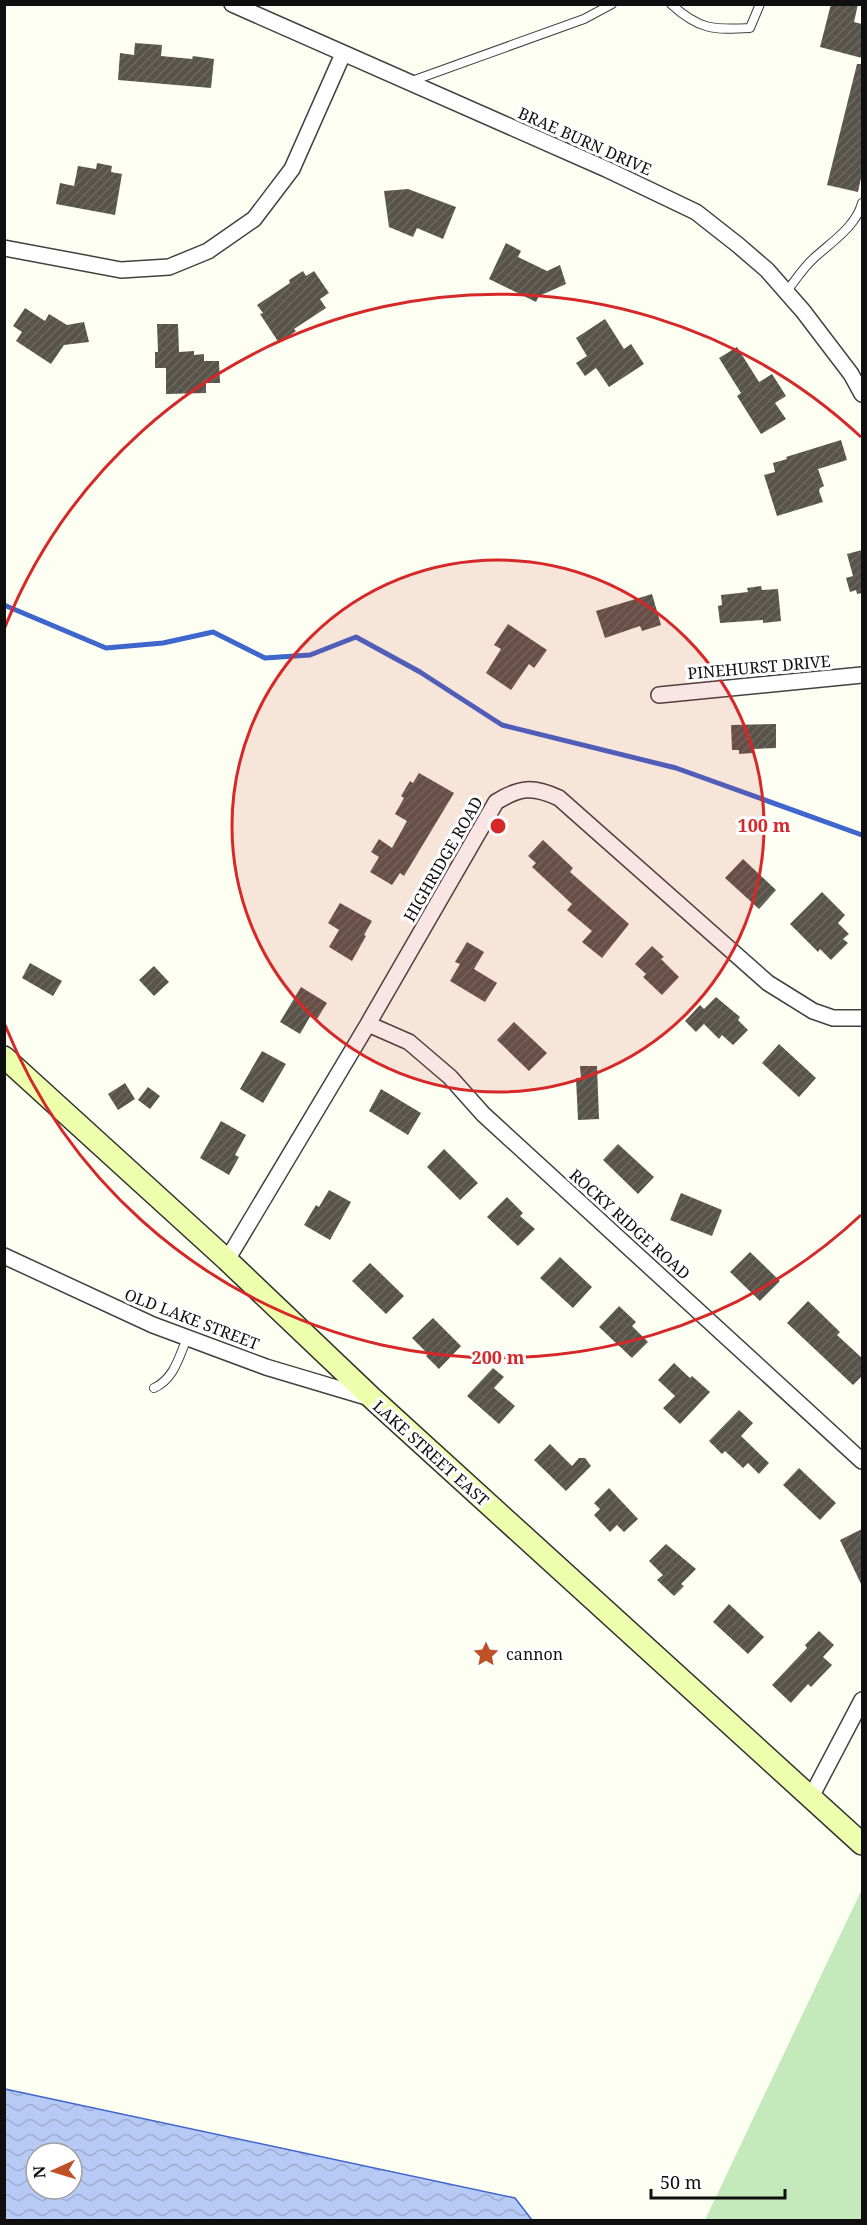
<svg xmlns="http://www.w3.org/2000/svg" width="867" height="2225" font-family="'Noto Serif',serif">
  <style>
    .park { fill: #c4eabb }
    .water { fill: url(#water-waves); stroke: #3e66cc; stroke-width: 1.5; fill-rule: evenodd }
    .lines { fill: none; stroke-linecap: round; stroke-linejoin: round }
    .stream { stroke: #3e66cc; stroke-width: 5 }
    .building { fill: url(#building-hatch) }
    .lane-casing { stroke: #424242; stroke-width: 10 }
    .street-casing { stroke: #424242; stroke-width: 18 }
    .secondary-casing { stroke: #313131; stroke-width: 24 }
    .lane { stroke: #fff; stroke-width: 8 }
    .street { stroke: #fff; stroke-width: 15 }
    .secondary { stroke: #edfead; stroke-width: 21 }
    .ring { fill: none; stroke: #d62828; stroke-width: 3 }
    .labels { text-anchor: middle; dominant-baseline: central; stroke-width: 6; stroke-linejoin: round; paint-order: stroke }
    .street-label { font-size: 16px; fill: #0f0f0f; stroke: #fff }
    .poi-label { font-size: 16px; fill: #0f0f0f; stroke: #fff; text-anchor: start }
    .centre { fill: #d62828; stroke: #fff; stroke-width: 3 }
    .ring-label { font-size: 18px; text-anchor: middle; font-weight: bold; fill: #d62828; stroke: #fff; stroke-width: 6; stroke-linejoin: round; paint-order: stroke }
  </style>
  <defs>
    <pattern id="water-waves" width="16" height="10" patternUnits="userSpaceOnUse" patternTransform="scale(1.5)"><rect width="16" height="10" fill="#b7caf6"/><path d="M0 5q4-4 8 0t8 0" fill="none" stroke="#9cacd2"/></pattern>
    <pattern id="building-hatch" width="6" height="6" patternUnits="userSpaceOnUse" patternTransform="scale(1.5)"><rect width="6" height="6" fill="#58544b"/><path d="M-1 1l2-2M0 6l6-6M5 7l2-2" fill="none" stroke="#6b6861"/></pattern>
  </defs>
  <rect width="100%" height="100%" fill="#fdfff2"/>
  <path class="park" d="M862,1889V2220H705Z"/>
  <path class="water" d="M5,2089L515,2198L532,2220H5ZM36,2153H72V2189H36Z"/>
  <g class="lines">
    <path class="stream" d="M4,605L106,648L163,643L213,632L265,658L310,655L356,637L420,672L502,725L676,768L862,835"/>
  </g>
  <path class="building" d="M831,4H858L854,22L862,24V58L820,47Z
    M135,43L162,45L161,56L192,59L193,56L214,59L211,88L118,80L120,53L134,55Z
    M857,64H862V173L858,192L827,185Z
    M97,163L112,166L111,172L122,174L115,215L56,204L60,183L74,186L78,166L96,169Z
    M408,189L456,207L443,239L417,228L413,237L389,227L384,191Z
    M506,243L521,251L518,257L547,271L560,265L566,284L539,296L536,302L489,279Z
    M303,271L306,276L314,271L329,293L320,299L326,308L294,329L296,331L279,343L260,314L263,313L257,305L290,283L289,280Z
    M25,308L45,321L49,314L67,325L84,322L89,342L64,345L51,364L16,341L22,332L13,326Z
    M605,319L624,349L631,344L644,364L609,387L596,368L585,376L576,363L587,356L576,338Z
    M157,324H178L179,352L194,351V355L204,354V361H219L220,383H206V393L166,394V368H155V352H158Z
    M737,347L759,382L772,374L786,396L775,403L786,419L761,434L737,396L741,393L719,358Z
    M841,440L847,460L818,469L824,486L820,488L819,491L823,502L777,516L764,475L775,472L773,463L787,459L786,457Z
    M862,550V593L857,594L856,590L850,592L846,578L853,576L847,554Z
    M761,586L762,590L778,589L781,621L763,623V620L720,623L718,606L722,605L721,595L748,592L747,588Z
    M652,594L661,625L642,631L640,626L605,638L596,611Z
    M508,624L547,650L534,668L529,664L511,690L486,673L501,649L494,645Z
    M776,724V748L753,749V753L739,754V750H732L731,725Z
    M419,773L454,793L404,876L400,873L392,885L370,872L379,857L371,852L379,839L392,848L407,821L395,814L404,798L401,796L410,781L413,783Z
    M543,840L573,868L570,872L629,924L602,958L582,942L592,931L567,910L572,904L532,867L536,863L528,856Z
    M743,859L776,890L759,909L725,878Z
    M822,892L845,915L838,923L849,934L843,939L848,943L831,960L820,949L818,952L790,924Z
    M340,903L372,921L364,935L366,936L352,961L329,947L339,930L328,923Z
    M467,942L484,952L474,969L497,983L485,1002L450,981L460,964L455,962Z
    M652,946L664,957L661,959L679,977L662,995L643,977L646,974L635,964Z
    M30,963L62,981L53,996L22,978Z
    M154,966L169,982L154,996L139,980Z
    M301,987L327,1003L317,1019L311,1015L300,1034L280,1022Z
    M716,997L740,1017L738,1020L748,1030L733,1045L722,1035L719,1039L704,1024L696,1032L685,1021L700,1005L704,1009Z
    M514,1022L547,1053L529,1071L497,1040Z
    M779,1044L816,1078L799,1097L762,1063Z
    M262,1051L286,1064L263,1103L240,1089Z
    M580,1066H597L599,1119L578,1120L576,1078H581Z
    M125,1083L135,1099L118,1110L108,1094Z
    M148,1087L160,1096L150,1109L138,1100Z
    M381,1089L421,1113L408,1135L369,1111Z
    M221,1121L246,1135L235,1155L239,1157L229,1175L200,1158Z
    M618,1144L654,1177L638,1194L603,1160Z
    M444,1149L478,1183L460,1200L427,1167Z
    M329,1190L351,1202L330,1240L304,1225L316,1205L319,1207Z
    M681,1193L722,1210L712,1236L670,1220Z
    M507,1197L523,1213L520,1216L535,1229L518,1246L487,1217Z
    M750,1252L780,1281L760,1301L730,1272Z
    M560,1257L592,1287L573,1308L540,1278Z
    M370,1263L404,1296L386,1314L352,1281Z
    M808,1301L840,1332L837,1335L862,1358V1376L853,1385L787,1323Z
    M619,1306L636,1322L632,1326L648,1342L632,1358L599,1327Z
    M433,1318L461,1346L439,1369L426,1356L428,1354L412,1338Z
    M674,1363L690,1378L692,1376L710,1392L680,1424L663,1408L675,1396L658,1380Z
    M493,1368L504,1377L494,1388L515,1406L499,1424L467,1396Z
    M739,1410L753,1423L741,1436L769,1463L759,1474L748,1463L743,1468L725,1451L722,1454L709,1441Z
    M550,1444L572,1466L579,1458H585L591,1466L566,1491L534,1460Z
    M799,1468L836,1503L820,1520L783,1485Z
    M609,1488L638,1519L624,1532L617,1525L610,1532L594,1515L600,1509L594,1503Z
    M862,1529V1586L840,1540Z
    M666,1544L696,1569L681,1584L684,1586L674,1596L657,1580L663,1575L649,1561Z
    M729,1604L764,1637L748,1654L713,1622Z
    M819,1631L834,1645L823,1657L832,1665L811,1687L808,1684L791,1703L772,1685L807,1648L805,1645Z"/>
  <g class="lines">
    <g class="lane-casing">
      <path id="lane" d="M671,4C699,30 714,30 750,28L760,4
        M409,82L584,19L612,4
        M786,292C795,281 803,268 813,259C830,243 856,227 862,203
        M154,1388C174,1379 179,1357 187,1338"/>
    </g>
    <g class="street-casing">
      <path id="street" d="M232,4L606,169L696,212L738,245L767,270L803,311L851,374L862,394
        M4,248L121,270L169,267L208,251L254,219L292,169L343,54
        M659,695L862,675
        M368,1024L409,1042L450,1077L483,1114L862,1461
        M4,1256L153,1325L266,1367L370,1398
        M227,1260L368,1024L496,802C520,787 533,786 559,798L768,983L813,1011L833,1018H862
        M811,1797L862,1700"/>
    </g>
    <g class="secondary-casing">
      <path id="secondary" d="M4,1057L227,1260L373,1399L862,1844"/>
    </g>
    <use href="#lane" class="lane"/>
    <use href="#street" class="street"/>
    <use href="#secondary" class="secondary"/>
  </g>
  <circle cx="498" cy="826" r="266" fill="#d62828" fill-opacity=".12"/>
  <g class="ring">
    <circle cx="498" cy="826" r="266"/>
    <path d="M861 1215A532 532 0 0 1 5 1025M5 627A532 532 0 0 1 861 437"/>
  </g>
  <defs>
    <g id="sight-bare" transform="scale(2.07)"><path d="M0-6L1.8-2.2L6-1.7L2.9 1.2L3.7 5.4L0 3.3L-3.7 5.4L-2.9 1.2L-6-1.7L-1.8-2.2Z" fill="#bf5127" stroke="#fff" stroke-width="2.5" paint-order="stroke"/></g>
  </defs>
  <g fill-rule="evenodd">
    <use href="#sight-bare" x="486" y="1654"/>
  </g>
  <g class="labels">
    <g class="street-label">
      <text transform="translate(585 141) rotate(24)">BRAE BURN DRIVE</text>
      <text transform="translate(759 667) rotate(-5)">PINEHURST DRIVE</text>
      <text transform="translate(443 859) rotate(-60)">HIGHRIDGE ROAD</text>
      <text transform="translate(630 1224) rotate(42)">ROCKY RIDGE ROAD</text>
      <text transform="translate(192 1319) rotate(21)">OLD LAKE STREET</text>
      <text transform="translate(431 1453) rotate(42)">LAKE STREET EAST</text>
    </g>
    <g class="poi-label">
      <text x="506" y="1654">cannon</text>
    </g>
  </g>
  <circle cx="498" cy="826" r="9" class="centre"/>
  <g class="ring-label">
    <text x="764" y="832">100 m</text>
    <text x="498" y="1364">200 m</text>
  </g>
  <rect width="867" height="2225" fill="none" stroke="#0f0f0f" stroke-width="12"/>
  <g transform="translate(54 2171) rotate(266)"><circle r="28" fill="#ffffff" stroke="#9f9f9f" stroke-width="1.5"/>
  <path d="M0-4.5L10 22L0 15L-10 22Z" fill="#bf5127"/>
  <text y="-9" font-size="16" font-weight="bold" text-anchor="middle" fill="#0f0f0f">N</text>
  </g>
  <path d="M651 2189v9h134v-9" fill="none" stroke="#0f0f0f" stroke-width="3"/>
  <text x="660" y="2189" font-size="18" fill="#0f0f0f" stroke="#ffffff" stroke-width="4.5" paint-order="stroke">50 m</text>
</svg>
